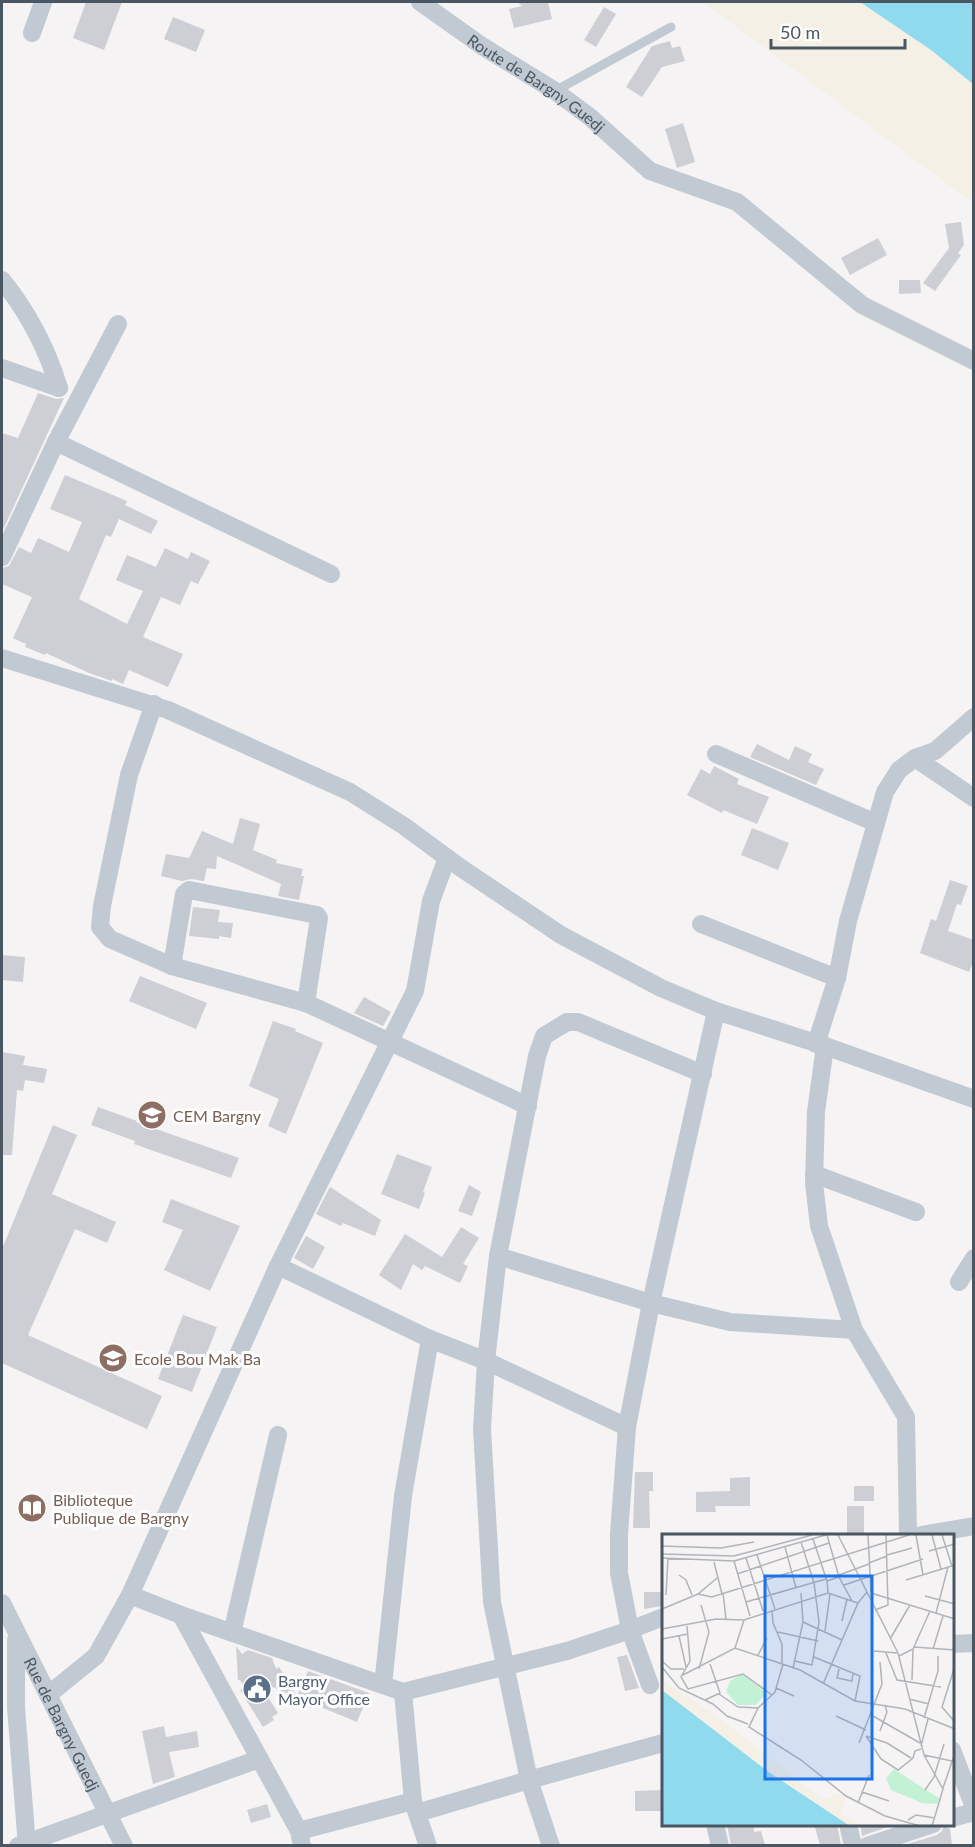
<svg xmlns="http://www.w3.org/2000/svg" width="975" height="1847" font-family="Lato,sans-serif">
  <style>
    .sand { fill: #f5f0e5 }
    .water { fill: #90daee }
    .building { fill: #cdcfd5 }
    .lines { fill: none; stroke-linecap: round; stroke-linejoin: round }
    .service { stroke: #c1cad2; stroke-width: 9 }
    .minor { stroke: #c1cad2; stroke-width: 18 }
    .labels { text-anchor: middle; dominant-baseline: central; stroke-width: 6; stroke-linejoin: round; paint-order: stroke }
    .street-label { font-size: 16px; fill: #4a5661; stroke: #fff }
    .education-label { font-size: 16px; fill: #785e54; stroke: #fff; text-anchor: start }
    .service-label { font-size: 16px; fill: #4e5e75; stroke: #fff; text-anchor: start }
    .inset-road { fill: none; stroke: #b1b4b9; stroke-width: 1.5 }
    .view { fill: #1a73e8; fill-opacity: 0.15; stroke: #1a73e8; stroke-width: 3 }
    .inset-edge { fill: none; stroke: #4a5661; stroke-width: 3 }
  </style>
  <rect width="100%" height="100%" fill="#f5f3f3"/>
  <path class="sand" d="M703,2H860L931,50L973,84V203Z"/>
  <path class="water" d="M860,2H973V84L931,50Z"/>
  <path class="building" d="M86,2H122L104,50L73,38Z
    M517,2H548L552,19L514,28L509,9L522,6Z
    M604,7L616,14L596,47L584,40Z
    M173,17L205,30L196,52L164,39Z
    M670,41L672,48L680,46L685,61L662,67L642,97L626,87L652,46Z
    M683,123L695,162L677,168L665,129Z
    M961,222L964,245L958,253L961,255L935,291L923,283L949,248L945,224Z
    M878,238L887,255L850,275L841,258Z
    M899,280H920L921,293L899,294Z
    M38,393L56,399L64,398L2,532V433L18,438Z
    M65,475L127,501L125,505L158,521L151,534L119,519L111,537L106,535L79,599L127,624L143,591L116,580L127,555L156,567L165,548L188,559L191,552L210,561L198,584L191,581L180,605L161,597L143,637L183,654L168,687L129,670L123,684L112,679V681L89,673L46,653L45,655L25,647L26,644L13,638L32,597L2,584V568L9,566L19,547L31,553L38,538L69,552L82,522L50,509Z
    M757,744L789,760L795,746L812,754L808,762L824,769L816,785L750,757Z
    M714,766L739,779L737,784L769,797L757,824L723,810L722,813L687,795L701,769L710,774Z
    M240,818L260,824L253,850L277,860L276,863L303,869L301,876H304L299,900L278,896L281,884L217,856L216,869L207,868L204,881L191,879L182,881L161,876L166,854L189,858L202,831L233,844Z
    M752,828L789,843L778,870L741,855Z
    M950,880L968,886L961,905L957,904L948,931L974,940V960L969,972L920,953L931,919L936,921Z
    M193,907L220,910L218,922L233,923L231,938L219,936V939L189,936Z
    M2,955L25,957L23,982L2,980Z
    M140,976L207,1003L196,1029L129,1001Z
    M364,997L391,1012L383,1026L354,1013Z
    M273,1021L296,1029L295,1031L323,1043L286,1134L268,1126L279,1099L249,1086Z
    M2,1052L25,1056L23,1065L47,1069L44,1083L25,1080L23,1091L17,1090L12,1155H2Z
    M98,1107L137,1121L136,1122L239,1158L231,1178L134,1144L135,1141L91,1125Z
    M53,1125L77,1135L52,1194L116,1222L107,1243L75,1229L28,1335L162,1396L147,1429L2,1363V1249Z
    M397,1154L432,1167L423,1192L425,1193L419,1209L381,1194Z
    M469,1185L481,1192L472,1216L458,1211Z
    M330,1187L381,1220L375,1236L343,1223L341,1226L316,1214Z
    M171,1199L240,1226L210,1291L164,1270L183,1230L162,1222Z
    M461,1227L479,1238L463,1264L468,1266L460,1283L425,1266L422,1270L413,1264L401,1290L379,1275L405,1234L442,1257Z
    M306,1236L325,1247L313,1269L294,1258Z
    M183,1315L217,1327L192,1392L158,1379Z
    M635,1472H653V1491H649L650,1528H633Z
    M750,1477V1506H715L716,1512H696V1492L730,1491V1478Z
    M854,1486H874V1501H854Z
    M847,1506H864V1534H847Z
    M644,1592H662L663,1606L644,1609Z
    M236,1646L242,1654L248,1650L272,1658L276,1669L279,1667L297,1696L308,1671L369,1693L357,1722L258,1681L278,1713L272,1717L274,1720L263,1727L240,1690L245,1688L240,1680H238Z
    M627,1655L639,1688L625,1691L617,1657Z
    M164,1726L166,1737L197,1731L199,1747L169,1752L175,1777L153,1784L142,1731Z
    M663,1790V1811H635V1791Z
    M267,1804L271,1817L251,1823L247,1810Z
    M727,1824H753L754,1832L761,1831L765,1845H731Z
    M814,1824H837L841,1845H820Z
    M860,1824H896L862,1836Z
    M944,1826L950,1829L952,1845H904L937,1835L942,1831Z"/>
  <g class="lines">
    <path class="service" d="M555,91L671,27"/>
    <g class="minor">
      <path id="s1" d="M420,2L482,46L555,91L590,117L650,171L737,202L862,305L974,361"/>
      <path d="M32,33L43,2"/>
      <path d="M2,280C27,311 47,349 59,388"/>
      <path d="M2,368L59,388"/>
      <path d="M56,442L331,574"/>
      <path d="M2,557L56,442L118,324"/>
      <path d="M2,658L168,710L350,792L404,826L461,868L561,935L661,988L716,1011L825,1046L974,1099"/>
      <path d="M154,704L129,775L102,906L100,927L110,939L172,966L306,1003L528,1106"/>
      <path d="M716,754L876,823"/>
      <path d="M915,758L974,798"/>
      <path d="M701,924L837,978"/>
      <path d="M172,966L184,894L189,890L317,915L319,918L306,1003"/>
      <path d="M816,1044L837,978L848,921L885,792L899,770L915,758L935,751L974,717"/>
      <path d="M825,1046L816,1112L814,1183L819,1226L854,1330L906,1417L908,1535"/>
      <path d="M814,1174L916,1212"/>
      <path d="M498,1256L651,1303L730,1322L854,1330"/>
      <path d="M278,1266L430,1339L486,1361L627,1427"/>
      <path d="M959,1282L974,1258"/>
      <path d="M921,1535L974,1526"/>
      <path d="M130,1595L181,1615L403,1692L567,1651L630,1630L663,1617"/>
      <path id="s2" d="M2,1603L124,1846"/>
      <path d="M181,1615L299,1831L302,1846"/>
      <path d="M232,1633L278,1435"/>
      <path d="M16,1640V1708L27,1846"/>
      <path d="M952,1644L974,1643"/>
      <path d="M383,1685L403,1496L430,1339"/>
      <path d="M650,1685L630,1630L619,1573V1534L627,1427L651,1303L716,1011"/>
      <path d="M48,1695L96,1656L130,1595L278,1266L415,991L431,901L447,858"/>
      <path d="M952,1750L974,1807"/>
      <path d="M413,1802L428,1846"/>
      <path d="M417,1813L529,1780L663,1743"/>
      <path d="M952,1818L974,1812"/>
      <path d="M715,1824L720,1846"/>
      <path d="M848,1824L853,1846"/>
      <path d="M299,1831L413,1801L403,1692"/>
      <path d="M18,1846L259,1759"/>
      <path d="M551,1846L529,1780L492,1602L482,1429L486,1361L498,1256L537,1056L544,1036L567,1022H578L703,1074"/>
      <path d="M867,1846L933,1824"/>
    </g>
  </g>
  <defs>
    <g id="school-disc" transform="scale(1.5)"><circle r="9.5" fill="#8d6e63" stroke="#fff"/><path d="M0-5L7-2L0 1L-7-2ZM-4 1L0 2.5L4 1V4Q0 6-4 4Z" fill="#fff"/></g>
    <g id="library-disc" transform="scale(1.5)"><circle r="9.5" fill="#8d6e63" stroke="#fff"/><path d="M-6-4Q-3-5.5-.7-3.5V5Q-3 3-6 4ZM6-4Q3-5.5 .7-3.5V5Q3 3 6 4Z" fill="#fff"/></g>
    <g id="civic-disc" transform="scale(1.5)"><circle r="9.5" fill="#5c6f8a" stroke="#fff"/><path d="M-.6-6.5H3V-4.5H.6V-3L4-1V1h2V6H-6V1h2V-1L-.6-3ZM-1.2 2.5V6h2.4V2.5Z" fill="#fff"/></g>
  </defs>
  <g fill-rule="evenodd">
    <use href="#school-disc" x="152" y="1115"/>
    <use href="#school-disc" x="113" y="1358"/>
    <use href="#library-disc" x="32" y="1508"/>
    <use href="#civic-disc" x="257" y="1689"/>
  </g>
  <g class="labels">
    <g class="street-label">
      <text stroke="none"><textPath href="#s1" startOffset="142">Route de Bargny Guedj</textPath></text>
      <text stroke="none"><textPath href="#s2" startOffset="135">Rue de Bargny Guedj</textPath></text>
    </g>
    <g class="education-label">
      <text x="173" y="1115">CEM Bargny</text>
      <text x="134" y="1358">Ecole Bou Mak Ba</text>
      <text x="53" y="1499">Biblioteque<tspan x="53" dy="18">Publique de Bargny</tspan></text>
    </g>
    <g class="service-label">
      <text x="278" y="1680">Bargny<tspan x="278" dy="18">Mayor Office</tspan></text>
    </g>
  </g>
  <g transform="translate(662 1534)">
    <rect width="292" height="292" fill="#f5f3f3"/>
    <path d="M80,140L104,159L94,171H76L64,158L68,147ZM232,235L278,265L275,270L260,269L229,256L224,244Z" fill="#c3f1d5"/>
    <path d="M0,146L51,179L161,266L174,260L183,264L179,280L197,292H188L108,239L0,156Z" fill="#f5f0e5"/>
    <path d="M0,156L108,239L188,292H0Z" fill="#90daee"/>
    <path class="inset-road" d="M165,1L177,43L190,67M176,1L236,119L262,221L281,255L270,292M206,1L209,58M254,1L261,41M270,1L279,35M280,1L290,32M151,5L165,47M0,12L59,14L92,8M123,13L134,54M267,17L293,10M0,20L72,22L150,1M95,21L113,75M225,21L250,14M0,24L72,27L164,1M84,24L101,77M72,27L88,82M52,28L60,60M207,29L225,22M75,40L167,9M17,41L24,46L30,61M177,41L207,30M244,46L293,31M182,51L261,25M61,59L64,85M166,59L165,47L177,43M209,59L293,85M36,60L50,63L247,1M4,61L6,24M263,62L293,70M84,68L164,45M0,75L36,60L55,44M110,76L111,89L120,110V130M213,76L226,71L224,1M274,79L286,33M180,87L185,65M141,88L180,106M25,92L28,127L19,143L26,155L81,140L110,161M0,95L54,85L82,86L166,59L196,69M163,97L168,60M116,98L156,107M17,102L24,133M0,105L26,100M228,105L248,71M252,113L293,116M73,114L82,86M271,115L281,82M212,117L235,119M224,119L235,146L279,153M96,121L105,104M237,122L251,115L268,77M152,123L198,142L193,167M0,127L9,135H22M133,127L150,131L157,88L152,49L139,8M121,130L113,158L96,174L87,193L139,226L184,262L223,282L258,292M0,133L17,154L51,170L65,182L86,190M131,134L141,88L139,59M37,135L47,98L39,71M177,135L175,144L190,147L191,139M292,135L280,173L293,188M21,141L73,114L138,136L193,167L243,175L293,195M250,146L251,115M161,150L196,69L205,58M114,154L132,162M57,160L76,173L96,174M247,165L267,170M43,166L58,159L48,130M174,182L204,196M211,182L258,209M262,184L276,137V122M218,197L225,178L223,171M204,202L219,225L236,236L251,224L253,217L259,215M204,202L225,209L249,224M197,209L220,150L218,128M259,212L266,185M262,221L290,227M281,254L293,219M263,256L272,243L282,210M200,258L227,267M196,269L207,241M246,286L254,281L273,284"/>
    <path class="view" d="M103,42H210V245H103Z"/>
    <rect width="292" height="292" class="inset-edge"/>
  </g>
  <rect width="975" height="1847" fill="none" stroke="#4a5661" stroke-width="6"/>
  <path d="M771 39v9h134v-9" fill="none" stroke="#4a5661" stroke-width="3"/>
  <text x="780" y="39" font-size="18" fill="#4a5661" stroke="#ffffff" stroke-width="4.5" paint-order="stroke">50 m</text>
</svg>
